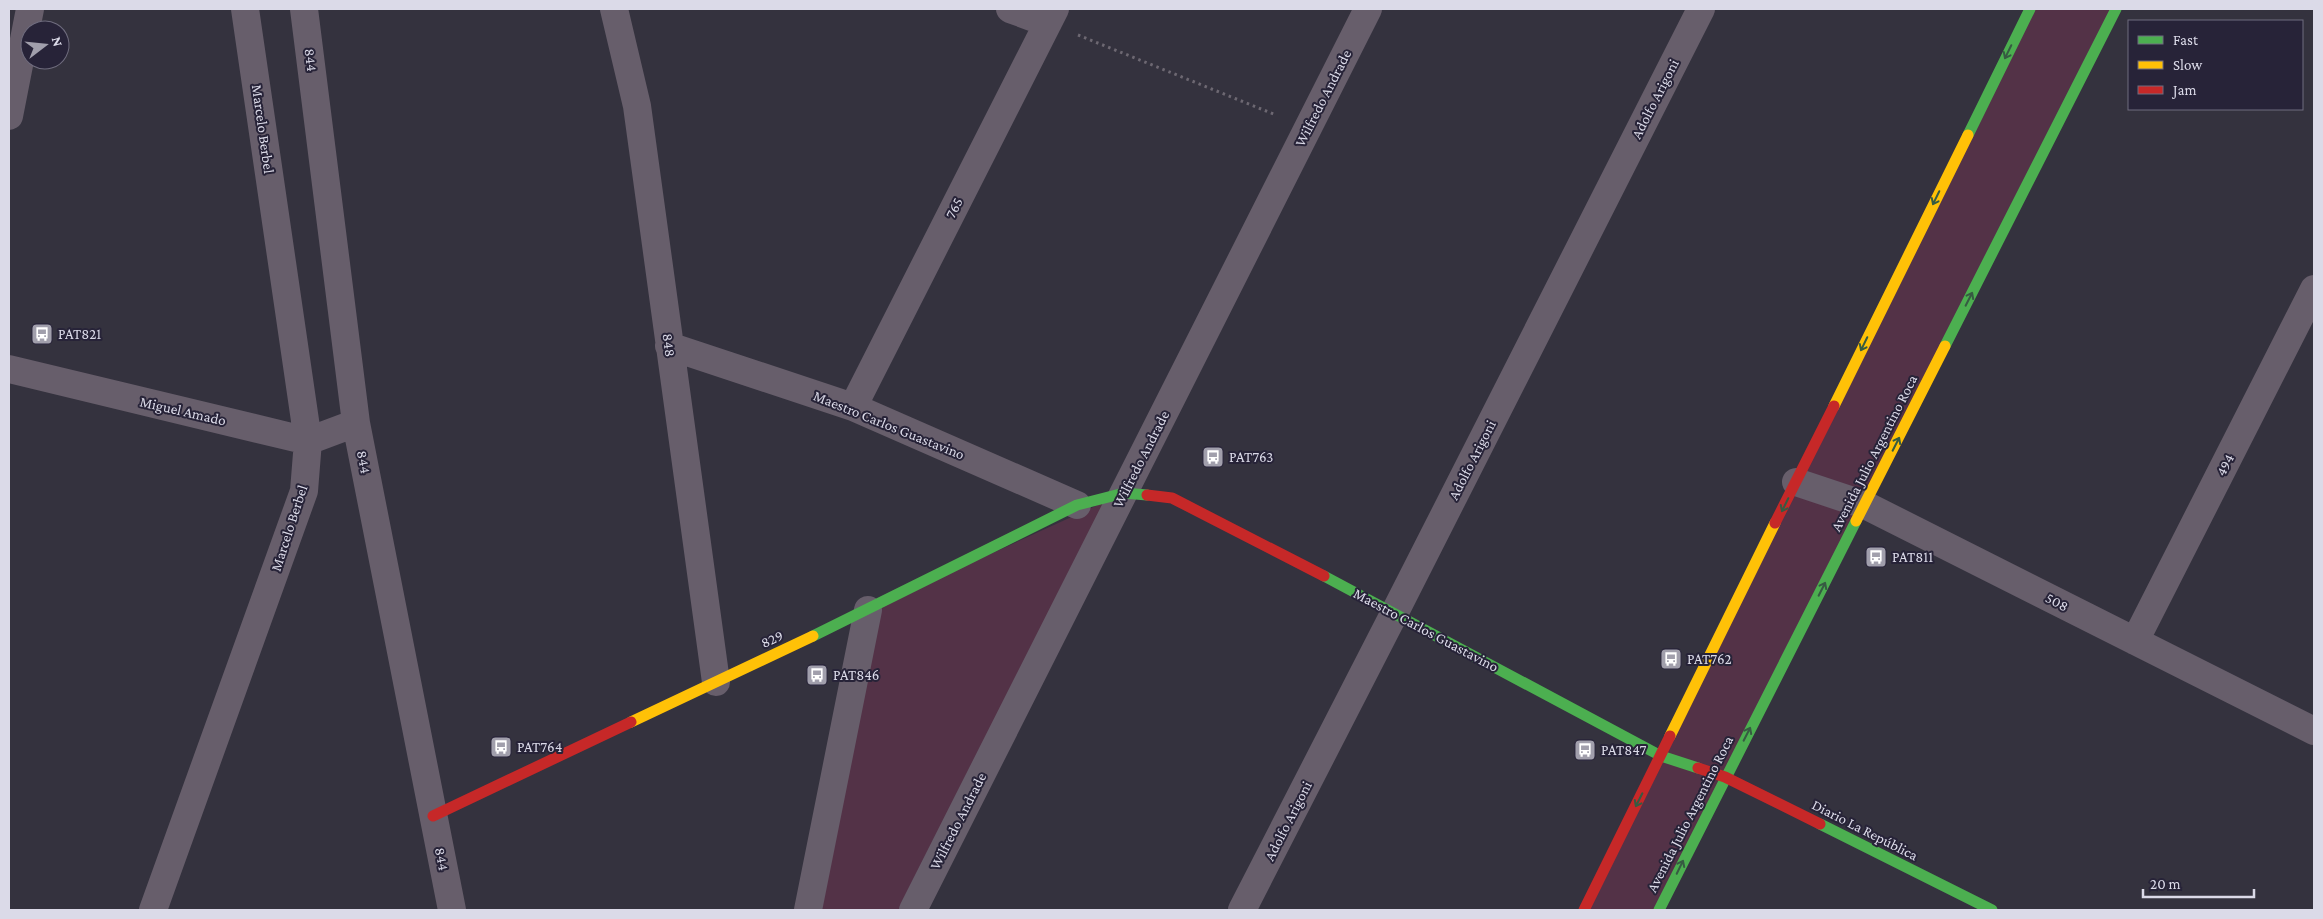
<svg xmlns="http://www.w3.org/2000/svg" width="2323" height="919" font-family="'Crimson Pro',serif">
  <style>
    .green { fill: #533247 }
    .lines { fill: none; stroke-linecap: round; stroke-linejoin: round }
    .path { stroke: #6d6872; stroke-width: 3; stroke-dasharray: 2.5 4; stroke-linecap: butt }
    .street { stroke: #675e6b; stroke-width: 28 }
    .fast { stroke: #4caf50; stroke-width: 11 }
    .slow { stroke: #ffc107; stroke-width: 11 }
    .jam { stroke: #c62828; stroke-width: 11 }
    .oneway { stroke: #365b42 }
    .labels { text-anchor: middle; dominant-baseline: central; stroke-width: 4; stroke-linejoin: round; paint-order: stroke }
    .street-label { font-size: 15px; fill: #dbdae8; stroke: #272338 }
    .poi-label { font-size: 15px; fill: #dbdae8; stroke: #272338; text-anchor: start }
  </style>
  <rect width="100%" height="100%" fill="#34323e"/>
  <path class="green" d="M2030,9H2116L1659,910H1584Z
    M1124,493L913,910H808L868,610Z"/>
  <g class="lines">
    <path class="path" d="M1078,35L1276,115"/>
    <path class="street" d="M304,9L356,423L452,910
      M614,9L637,106L716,682
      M1010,9L1048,23
      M9,116L30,9
      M669,346L853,407L1077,505
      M9,369L308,441L356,423
      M853,407L1055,9
      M1796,482L1865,505L2314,731
      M2135,641L2314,289
      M153,910L304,491L308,441L245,9
      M808,910L868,610
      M913,910L1368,9
      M1242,910L1395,612L1701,9"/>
    <path class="fast" d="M1968,135L2030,9
      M1945,346L2116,9
      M1324,576L1661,756L1698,768
      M813,636L1077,505L1124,493L1147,495
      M1820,824L1992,910
      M1659,910L1856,521"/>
    <path class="slow" d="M1834,406L1968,135
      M1856,521L1945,346
      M631,722L813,636
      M1670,736L1775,523"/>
    <path class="jam" d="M1147,495L1172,498L1324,576
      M1775,523L1834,406
      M1698,768L1725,777L1820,824
      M433,816L631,722
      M1584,910L1670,736"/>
  </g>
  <defs><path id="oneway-shaft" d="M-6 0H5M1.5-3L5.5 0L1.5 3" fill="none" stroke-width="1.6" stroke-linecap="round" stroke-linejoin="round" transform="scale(1.25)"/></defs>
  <g class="oneway">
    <use href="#oneway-shaft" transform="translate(2008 52) rotate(116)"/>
    <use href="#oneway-shaft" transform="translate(1936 198) rotate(116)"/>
    <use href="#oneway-shaft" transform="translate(1969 299) rotate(-63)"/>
    <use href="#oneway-shaft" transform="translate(1864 344) rotate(116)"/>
    <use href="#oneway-shaft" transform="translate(1896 444) rotate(-63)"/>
    <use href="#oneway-shaft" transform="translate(1785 505) rotate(116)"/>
    <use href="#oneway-shaft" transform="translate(1822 589) rotate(-63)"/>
    <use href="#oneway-shaft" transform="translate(1747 734) rotate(-63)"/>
    <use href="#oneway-shaft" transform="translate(1639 800) rotate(117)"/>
    <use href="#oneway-shaft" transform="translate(1680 867) rotate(-64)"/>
  </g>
  <defs>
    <g id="bus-square" transform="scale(1.125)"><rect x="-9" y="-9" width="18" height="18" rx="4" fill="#a19fac" stroke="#272338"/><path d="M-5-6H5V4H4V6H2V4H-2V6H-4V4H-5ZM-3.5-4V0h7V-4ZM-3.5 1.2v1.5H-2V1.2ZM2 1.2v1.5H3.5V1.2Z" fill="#fff"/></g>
  </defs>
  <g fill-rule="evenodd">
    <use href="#bus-square" x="42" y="334"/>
    <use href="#bus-square" x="1213" y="457"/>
    <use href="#bus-square" x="1876" y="557"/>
    <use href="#bus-square" x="1671" y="659"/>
    <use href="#bus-square" x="817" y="675"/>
    <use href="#bus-square" x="501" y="747"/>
    <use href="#bus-square" x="1585" y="750"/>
  </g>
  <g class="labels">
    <g class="street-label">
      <text transform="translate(311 60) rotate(83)">844</text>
      <text transform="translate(1323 98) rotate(-63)">Wilfredo Andrade</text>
      <text transform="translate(1655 99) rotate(-63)">Adolfo Arigoni</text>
      <text transform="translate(263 129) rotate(82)">Marcelo Berbel</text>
      <text transform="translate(954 208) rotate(-63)">765</text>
      <text transform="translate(669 345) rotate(82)">848</text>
      <text transform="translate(183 411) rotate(13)">Miguel Amado</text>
      <text transform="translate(889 425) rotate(22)">Maestro Carlos Guastavino</text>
      <text transform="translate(1874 453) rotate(-63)">Avenida Julio Argentino Roca</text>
      <text transform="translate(1141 459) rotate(-63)">Wilfredo Andrade</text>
      <text transform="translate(1472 460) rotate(-63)">Adolfo Arigoni</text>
      <text transform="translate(364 462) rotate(79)">844</text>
      <text transform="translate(2225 465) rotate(-63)">494</text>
      <text transform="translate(289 528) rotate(-72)">Marcelo Berbel</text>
      <text transform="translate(2057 602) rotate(27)">508</text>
      <text transform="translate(1426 630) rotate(28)">Maestro Carlos Guastavino</text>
      <text transform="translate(772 639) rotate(-25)">829</text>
      <text transform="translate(1690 814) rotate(-63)">Avenida Julio Argentino Roca</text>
      <text transform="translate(958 821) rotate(-63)">Wilfredo Andrade</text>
      <text transform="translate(1288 821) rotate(-63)">Adolfo Arigoni</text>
      <text transform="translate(1865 830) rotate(27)">Diario La República</text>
      <text transform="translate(442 859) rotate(79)">844</text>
    </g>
    <g class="poi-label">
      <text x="58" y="334">PAT821</text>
      <text x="1229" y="457">PAT763</text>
      <text x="1892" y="557">PAT811</text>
      <text x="1687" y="659">PAT762</text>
      <text x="833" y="675">PAT846</text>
      <text x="517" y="747">PAT764</text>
      <text x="1601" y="750">PAT847</text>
    </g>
  </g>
  <rect width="2323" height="919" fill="none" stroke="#dbdae8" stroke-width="20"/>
  <rect x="2128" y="20" width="175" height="90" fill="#272338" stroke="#6f6c7e"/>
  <rect x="2138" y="36" width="25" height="8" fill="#4caf50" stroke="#6f6c7e"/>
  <text x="2173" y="45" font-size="15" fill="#dbdae8">Fast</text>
  <rect x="2138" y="61" width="25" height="8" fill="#ffc107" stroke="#6f6c7e"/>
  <text x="2173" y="70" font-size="15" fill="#dbdae8">Slow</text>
  <rect x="2138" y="86" width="25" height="8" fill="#c62828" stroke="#6f6c7e"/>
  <text x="2173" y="95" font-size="15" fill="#dbdae8">Jam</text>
  <g transform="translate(45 45) rotate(74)"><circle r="24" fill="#272338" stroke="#6f6c7e"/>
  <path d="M0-4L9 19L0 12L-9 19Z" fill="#a19fac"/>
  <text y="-8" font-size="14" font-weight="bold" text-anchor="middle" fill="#dbdae8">N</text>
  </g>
  <path d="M2143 889v8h111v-8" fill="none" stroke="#dbdae8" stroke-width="2.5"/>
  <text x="2150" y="889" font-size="15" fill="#dbdae8" stroke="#272338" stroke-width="4" paint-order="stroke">20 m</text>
</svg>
